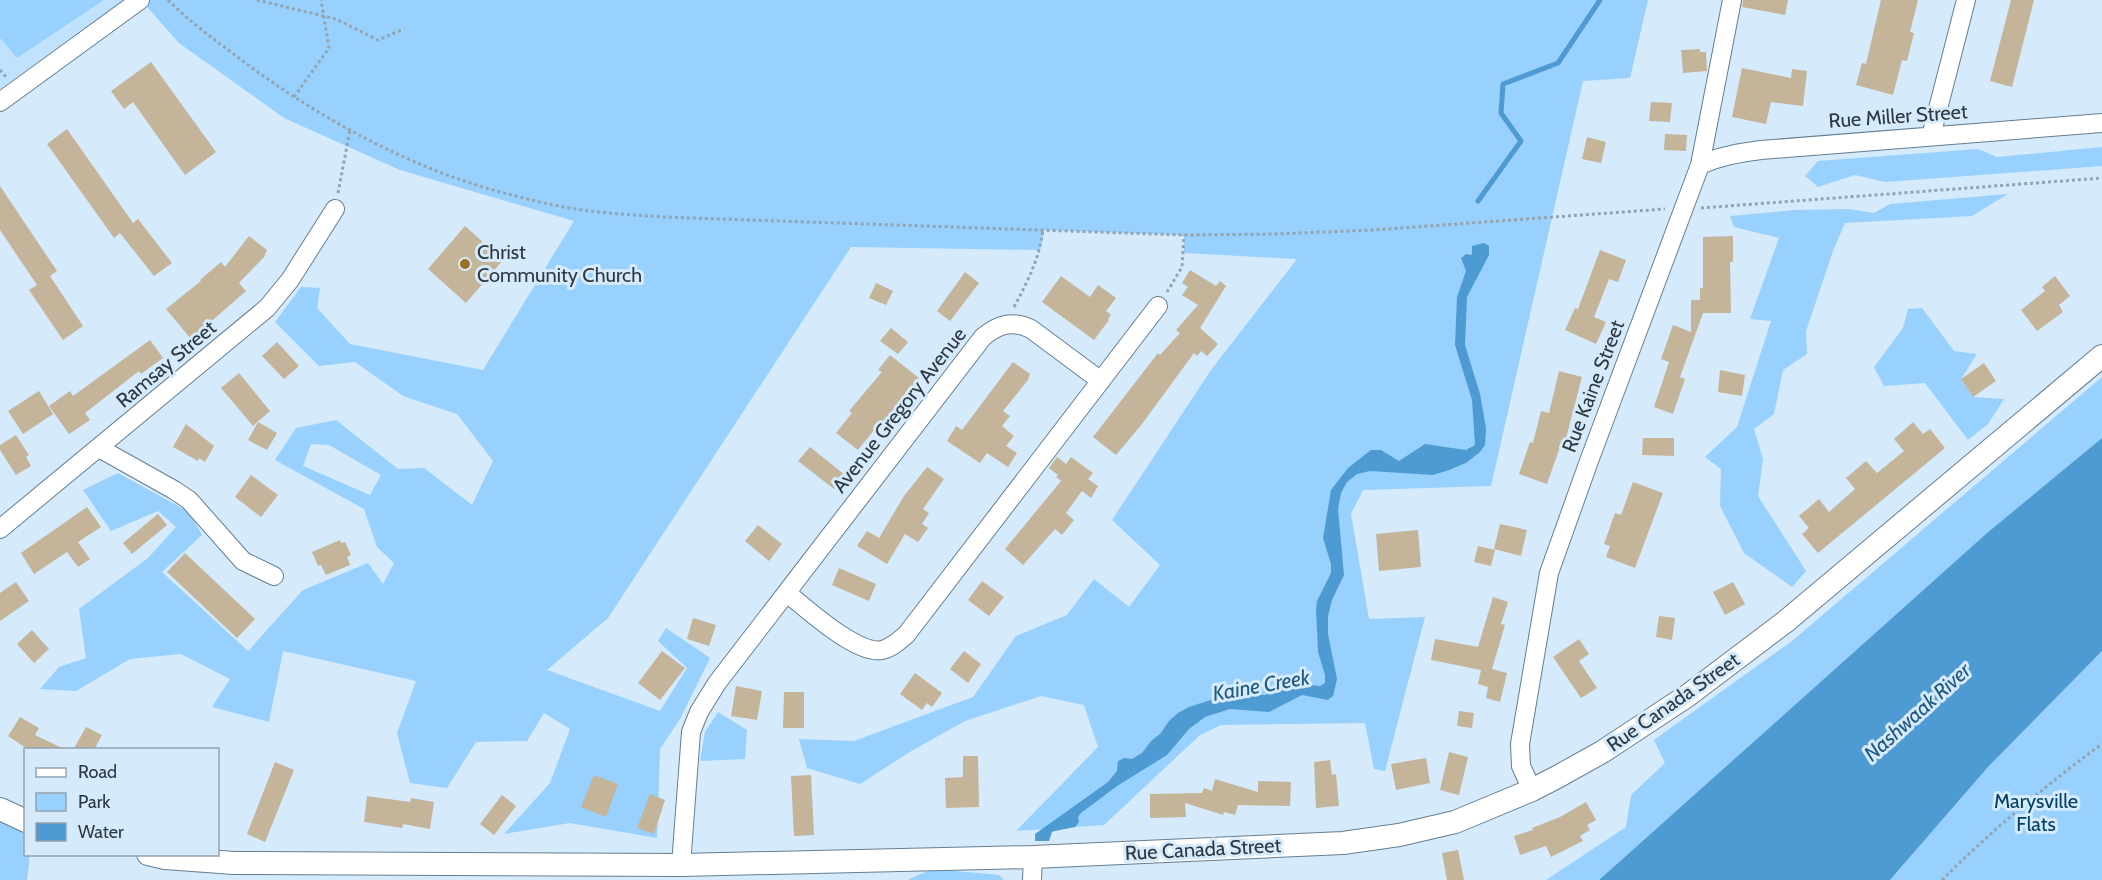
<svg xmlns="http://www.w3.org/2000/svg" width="2102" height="880" font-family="Cabin,sans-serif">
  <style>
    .built { fill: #c1e2fc }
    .green { fill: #98d1fd; fill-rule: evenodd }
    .water { fill: #4d9bd2 }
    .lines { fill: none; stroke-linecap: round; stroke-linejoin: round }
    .stream { stroke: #4d9bd2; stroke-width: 5 }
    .building { fill: #c4b49a }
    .minor-casing { stroke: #657e90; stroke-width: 20 }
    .major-casing { stroke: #657e90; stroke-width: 24 }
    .path { stroke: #93a4b1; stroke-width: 3; stroke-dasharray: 3 3; stroke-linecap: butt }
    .minor { stroke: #fff; stroke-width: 18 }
    .major { stroke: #fff; stroke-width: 22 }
    .poi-dot { fill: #9a711e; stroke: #d5eafb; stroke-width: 2 }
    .labels { text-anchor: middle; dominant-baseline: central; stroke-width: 6; stroke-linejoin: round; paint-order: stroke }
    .street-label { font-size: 20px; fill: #2d3840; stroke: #d5eafb }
    .poi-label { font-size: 20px; fill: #2d3840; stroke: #d5eafb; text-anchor: start }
    .park-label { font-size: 20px; fill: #004165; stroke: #d5eafb }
    .water-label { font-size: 21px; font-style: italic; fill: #20587e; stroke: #d5eafb }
  </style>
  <rect width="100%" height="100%" fill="#d5eafb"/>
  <path class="built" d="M0,0H140L0,102Z"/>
  <path class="green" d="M0,0H104L17,58L0,38Z
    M141,0H1648L1630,78L1583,81L1491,486L1363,490L1351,514L1369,619L1425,617L1385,771L1374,769L1365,723L1221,725L1200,735L1104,825L1016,831L1098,747L1084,705L1041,696L965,721L913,750L860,784L807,768L799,739L854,741L973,697L1016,636L1067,615L1094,579L1129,607L1160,565L1112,520L1211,370L1297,259L1184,253V235L1044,230L1040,250L851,247L608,618L547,670L660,711L687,668L658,641L666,628L710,658L680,719L660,749L657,838L570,823L504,834L550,783L570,729L544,713L527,741L476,742L447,788L410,783L397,733L416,681L283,651L269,722L212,707L230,679L181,654L130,659L76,691L40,689L59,667L86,658L79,609L148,558L176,527L158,511L111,531L83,490L118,473L189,512L202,535L162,572L248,651L303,590L368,563L383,584L394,563L377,547L364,509L275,460L296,428L336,420L398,469L424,468L472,505L493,461L457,414L403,396L355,362L319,366L275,322L301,287L320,288L317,308L350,344L483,370L574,221L400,170L284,118L179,43ZM311,444L329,445L381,475L370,495L303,466Z
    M2102,147V166L1885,182L1855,175L1818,187L1805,176L1818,161L1978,149L1997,157Z
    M2008,194L1972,216L1845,223L1834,248L1806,331L1807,354L1783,370L1774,414L1754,429L1763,459L1758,496L1806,571L1792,587L1744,553L1720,506L1721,469L1705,457L1737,427L1771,321L1750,319L1779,238L1734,227L1730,216L1795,210L1848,209L1874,213L1890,204Z
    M1922,308L1954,351L1977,354L1961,379L1973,397L2004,399L1988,424L1968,440L1925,383L1884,386L1874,367L1903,328L1908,309Z
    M2102,377V438L1987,533L1599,880H1546L1626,827L1631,795L1665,763L1654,740L1792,641Z
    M2102,651V880H1890L1988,767Z
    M718,712L747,730L745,759L700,761L705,732Z
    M0,809L25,821L26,854L30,855L27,880H0Z
    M933,869L999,875L1004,880H907Z"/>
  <path class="water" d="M1484,243L1489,246V255L1467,297L1465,345L1480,394L1486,428L1485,445L1480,452L1466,463L1449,470L1433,475L1370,471L1357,474L1347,482L1341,493L1338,509L1344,575L1332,600L1328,616V634L1337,679L1333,696L1328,700L1302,695L1269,712L1230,709L1205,717L1189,729L1167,755L1117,786L1081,813L1078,817L1079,822L1075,827L1055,831L1052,832L1049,841H1035V834L1108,782L1117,771L1118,761L1124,758L1132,759L1142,753L1151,741L1160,734L1169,721L1178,713L1189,707L1226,695H1265L1292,683L1320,686L1325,683V675L1318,652L1316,609L1317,601L1331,573V564L1323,538L1331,490L1348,468L1371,450H1381L1399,461L1425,444L1466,450L1475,445L1472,400L1455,345L1457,297L1466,271L1461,258L1466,254L1472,255V246Z
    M2102,438V651L1988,767L1890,880H1599L1987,533Z"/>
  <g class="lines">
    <path class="stream" d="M1478,201L1521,141L1501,113L1503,84L1558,63L1600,0"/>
  </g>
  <path class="building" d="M1743,0H1788L1785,15L1742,7Z
    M1881,0H1918L1910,32L1914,33L1907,61L1902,60L1893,95L1856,85L1862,63L1866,64Z
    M2011,0H2034L2012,87L1990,81Z
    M1700,49V52H1706L1707,71L1683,73L1681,50Z
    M151,62L216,152L185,175L133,102L124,109L111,91Z
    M1742,68L1791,78L1792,69L1807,71L1803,106L1771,102L1766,124L1732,117Z
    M1651,102L1672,103L1670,122L1649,121Z
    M67,129L133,223L138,219L172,263L154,276L120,233L114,238L47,144Z
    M1665,134L1687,135L1686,151L1664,150Z
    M1587,137L1606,142L1601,163L1582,159Z
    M0,186L57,271L50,276L83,326L63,340L29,290L37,285L0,230Z
    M465,226L503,260L466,303L428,269Z
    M249,236L267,250L264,257L239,283L246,291L191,339L166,309L201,281L200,280L221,262L225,267Z
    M1733,236V262H1730L1731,313H1703L1680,377L1685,379L1673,414L1654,407L1669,362L1661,359L1673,325L1691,332V300H1700V288H1703V237Z
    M1600,250L1626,260L1618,282L1609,279L1594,317L1606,322L1596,344L1565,330L1575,308L1578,309Z
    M1190,270L1216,286L1220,281L1226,286L1200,328L1218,344L1207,356L1201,351L1197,356L1194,353L1142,424L1116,455L1093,437L1158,353L1160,355L1180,333L1176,330L1198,305L1182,295L1188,287L1182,283Z
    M965,272L979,283L950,321L937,311Z
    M1061,276L1090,297L1098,285L1116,298L1106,311L1111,315L1108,319L1109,320L1094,340L1042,302Z
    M2055,276L2070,296L2059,305L2063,312L2037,331L2021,310L2045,291L2042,287Z
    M876,283L893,291L886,305L869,298Z
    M891,328L908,342L898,354L880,341Z
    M150,340L163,358L141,374L139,371L85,413L90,420L69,434L49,406L70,391L73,396Z
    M277,342L299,366L284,379L262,356Z
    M890,355L919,378L892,412L895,414L883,428L879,424L858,450L836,433L852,413L849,411L882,372L878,370Z
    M1013,362L1030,374L1028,380L1003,411L1010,416L1002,426L1014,436L1006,446L1017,453L1008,467L987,453L980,463L947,441L956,426L962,430Z
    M1984,363L1996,381L1973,397L1961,379Z
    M1720,370L1745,375L1742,396L1718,392Z
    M1559,371L1582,377L1565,442L1562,441L1547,484L1519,474L1530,442L1533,443L1541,411L1549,413Z
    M239,373L270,411L253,426L221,388Z
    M39,391L53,414L23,434L8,411Z
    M258,422L277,433L267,450L248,440Z
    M1913,422L1923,434L1930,429L1945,448L1818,553L1802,534L1809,528L1799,516L1819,499L1829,512L1855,489L1846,478L1866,461L1877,473L1904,451L1894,439Z
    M186,424L214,446L205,462L199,458L198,461L173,447Z
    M16,435L29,455L26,457L31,466L16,475L0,450V445Z
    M1643,438H1674V456L1642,455Z
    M810,447L845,475L834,489L798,461Z
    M1057,457L1066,464L1071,457L1093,473L1088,479L1098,486L1091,498L1082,491L1066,513L1074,520L1062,535L1055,529L1023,565L1005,549L1061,481L1056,477L1058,475L1049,468Z
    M927,467L944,479L923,509L929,513L922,524L928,528L918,542L905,534L887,564L857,546L867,531L879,538L904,496Z
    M251,475L278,495L261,517L235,497Z
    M1633,482L1663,493L1635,568L1606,557L1610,546L1604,544L1615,513L1621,515Z
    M87,507L101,527L78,542L90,559L78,567L67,552L34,574L21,553Z
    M158,514L167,525L132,554L123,543Z
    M1500,524L1527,530L1521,556L1494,549Z
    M758,525L782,544L769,561L745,541Z
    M1418,530L1421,567L1379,571L1376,534Z
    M340,540L341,543L345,542L351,555L347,557L350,565L326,575L321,565L318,566L312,552Z
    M1478,546L1495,550L1491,566L1474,562Z
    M185,553L255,619L237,638L167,572Z
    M839,568L876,584L869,601L832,585Z
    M982,581L1004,597L989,616L968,600Z
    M16,582L29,601L0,621V593Z
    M1733,582L1745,604L1725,615L1713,592Z
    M1493,597L1508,602L1501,624L1505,625L1492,669L1507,673L1500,702L1486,698L1488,687L1478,684L1481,670L1431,660L1435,639L1478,647Z
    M1659,616L1675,618L1672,640L1656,637Z
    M693,618L716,625L709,646L687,639Z
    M32,630L49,649L34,663L17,644Z
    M1579,639L1589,654L1579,661L1597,688L1581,698L1553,657Z
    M662,651L685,668L660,700L638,683Z
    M964,651L981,664L968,683L950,669Z
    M915,673L942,693L932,707L927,703L922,710L900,694Z
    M736,686L762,691L757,720L731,716Z
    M784,692H804V728H783Z
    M1459,711L1474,713L1472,728L1457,726Z
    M20,717L39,728L35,735L66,750H29L8,736Z
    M86,727L102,735L94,750H73Z
    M1449,752L1468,757L1459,795L1440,790Z
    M963,756H978L979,807L946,808L945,778L963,777Z
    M1426,758L1430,783L1396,790L1391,764Z
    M1330,760L1332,775L1336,774L1339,806L1316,808L1314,762Z
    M275,762L294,770L265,842L247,834Z
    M594,775L618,784L606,817L581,807Z
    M811,775L814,835L794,836L791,776Z
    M1215,779L1258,792V781L1291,782L1290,806L1238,805L1235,815L1224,812L1223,815L1185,803L1186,817L1150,818V794L1202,793L1204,788L1212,791Z
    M650,794L665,800L654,834L637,828Z
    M502,795L516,806L494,835L480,824Z
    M367,796L410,802L411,798L434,802L430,829L403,824L402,828L364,822Z
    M1586,802L1596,820L1587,825L1590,830L1580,836L1583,841L1551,857L1546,846L1520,855L1514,836L1533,830L1532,828L1560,817Z
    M1458,850L1464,880H1447L1442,853Z"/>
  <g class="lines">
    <g class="minor-casing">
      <path id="minor" d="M0,102L140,0
        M1931,136L1966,0
        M1700,165C1720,156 1739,153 1761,150L2102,123
        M99,448L174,490L189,500L243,561L274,576
        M0,529L267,308L290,280L335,209
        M787,593C807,609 857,655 882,650C891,648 899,641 906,635L1158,306
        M1532,790L1521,766L1520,744L1549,573L1589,461L1700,165L1732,0
        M681,865L691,732L699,712L717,683L983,337C999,324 1012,320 1031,329L1101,381
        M1032,880L1033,857"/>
    </g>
    <g class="major-casing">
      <path id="major" d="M0,809L26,821
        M148,854L165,858L234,863L449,864L681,865L1033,857L1343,843L1399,835L1455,822L1532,790L1559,776L1602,752L1687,696L1785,622L2102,356"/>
    </g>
    <path class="path" d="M168,0C187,19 209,36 231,52C311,114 413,171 512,195C535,201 559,207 583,210C610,214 637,215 664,217L1184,235L1275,234L1373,230L1665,209
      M257,0L336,19L378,40L404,29
      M0,70L6,77
      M294,97L329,48L321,0
      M338,193L350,130
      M1701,208L2102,178
      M1167,292L1182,267L1184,235
      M1014,307C1028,281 1039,259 1043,230
      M1942,880C1991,831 2046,785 2102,744"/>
    <use href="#minor" class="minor"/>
    <use href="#major" class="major"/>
  </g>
  <circle class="poi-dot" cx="465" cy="264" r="6"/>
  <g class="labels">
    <g class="street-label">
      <text transform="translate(1898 116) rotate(-4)">Rue Miller Street</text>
      <text transform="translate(166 364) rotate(-40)">Ramsay Street</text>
      <text transform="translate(1593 386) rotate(-69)">Rue Kaine Street</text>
      <text transform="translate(899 410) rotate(-52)">Avenue Gregory Avenue</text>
      <text transform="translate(1673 702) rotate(-35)">Rue Canada Street</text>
      <text transform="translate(1203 849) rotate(-3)">Rue Canada Street</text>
    </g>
    <g class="poi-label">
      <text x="477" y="252">Christ<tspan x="477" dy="23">Community Church</tspan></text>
    </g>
    <g class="park-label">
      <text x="2036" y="801">Marysville<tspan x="2036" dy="23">Flats</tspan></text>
    </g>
    <g class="water-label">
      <text transform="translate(1261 685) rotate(-10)">Kaine Creek</text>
      <text transform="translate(1917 712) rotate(-42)">Nashwaak River</text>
    </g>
  </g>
  <rect x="24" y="748" width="195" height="108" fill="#d5eafb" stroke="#92a3b0" stroke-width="1.5"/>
  <rect x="36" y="768" width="30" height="9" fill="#ffffff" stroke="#92a3b0" stroke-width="1.5"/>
  <text x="78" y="778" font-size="18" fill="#2d3840">Road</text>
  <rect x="36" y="793" width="30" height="18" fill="#98d1fd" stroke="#92a3b0" stroke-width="1.5"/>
  <text x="78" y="808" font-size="18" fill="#2d3840">Park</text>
  <rect x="36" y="823" width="30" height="18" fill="#4d9bd2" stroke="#92a3b0" stroke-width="1.5"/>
  <text x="78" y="838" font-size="18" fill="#2d3840">Water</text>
</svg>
